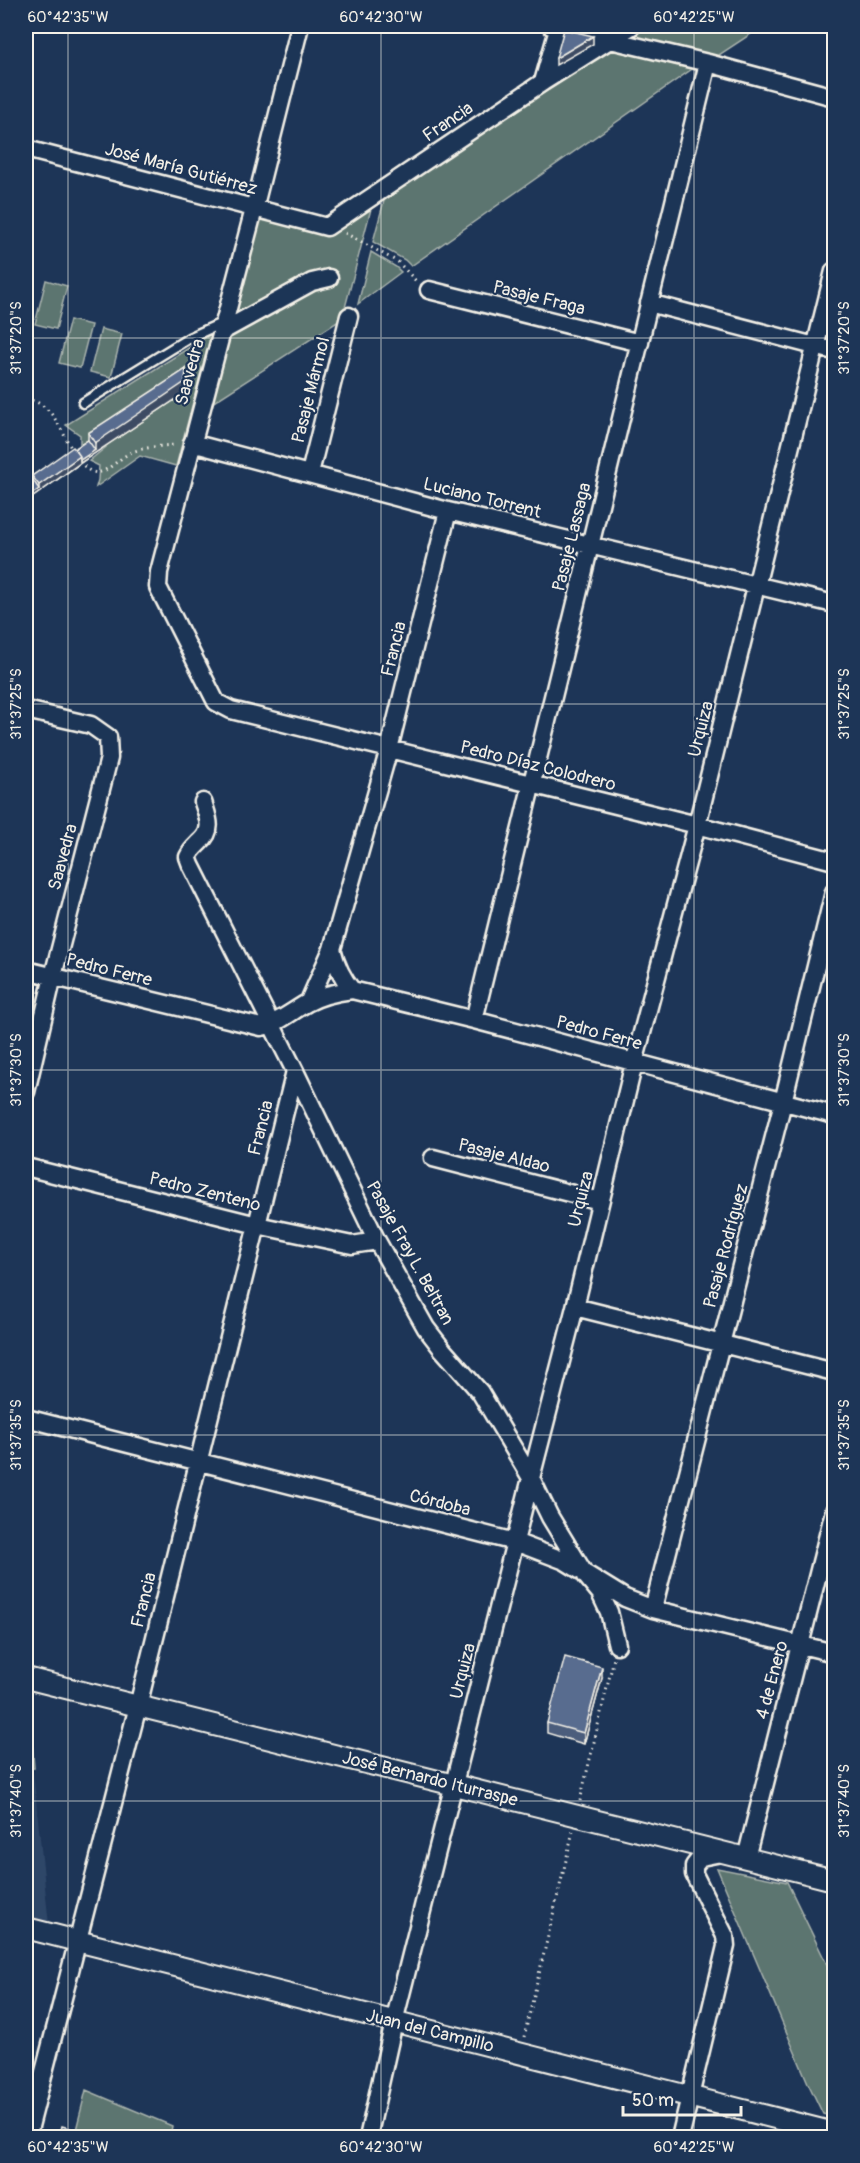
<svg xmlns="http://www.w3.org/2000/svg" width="860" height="2163" font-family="Pangolin,sans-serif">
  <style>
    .built { fill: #2f4668 }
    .green { fill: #5c7470; stroke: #a8b2ac; stroke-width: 1.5 }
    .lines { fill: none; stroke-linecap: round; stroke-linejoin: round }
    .service-casing { stroke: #f4f1e8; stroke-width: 13 }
    .minor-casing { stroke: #f4f1e8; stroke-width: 21 }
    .tertiary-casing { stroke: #f4f1e8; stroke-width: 24 }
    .path { stroke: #f4f1e8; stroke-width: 3; stroke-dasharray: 1.5 4.5; stroke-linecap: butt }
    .service { stroke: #1d3557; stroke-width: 8 }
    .minor { stroke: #1d3557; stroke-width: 16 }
    .tertiary { stroke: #1d3557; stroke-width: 20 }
    .wall { fill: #4c5d7b; stroke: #f4f1e8; stroke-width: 1.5 }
    .shaded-wall { fill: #3e4c64; stroke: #f4f1e8; stroke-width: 1.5 }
    .building { fill: #586c8f; stroke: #f4f1e8; stroke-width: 1.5 }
    .ticks { fill: none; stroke: #f4f1e8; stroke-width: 1.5; stroke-opacity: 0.45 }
    .labels { text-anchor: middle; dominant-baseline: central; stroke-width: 4.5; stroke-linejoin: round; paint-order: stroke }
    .street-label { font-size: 18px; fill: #f4f1e8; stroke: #1d3557 }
    .neatline { fill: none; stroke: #f4f1e8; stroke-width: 2 }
    .ticks-label { font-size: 15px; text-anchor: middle; fill: #f4f1e8 }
  </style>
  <rect width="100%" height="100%" fill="#1d3557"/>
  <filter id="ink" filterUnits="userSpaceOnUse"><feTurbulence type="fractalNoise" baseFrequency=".0167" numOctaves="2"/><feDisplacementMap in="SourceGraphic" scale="12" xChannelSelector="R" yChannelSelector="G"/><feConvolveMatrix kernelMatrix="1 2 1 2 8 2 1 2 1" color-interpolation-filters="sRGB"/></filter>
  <g filter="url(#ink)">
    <path class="built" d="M26,1771H33L49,1925L26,1919Z"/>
    <path class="green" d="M647,26H763L716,57L629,37Z
      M611,49L692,69L411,266L405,260L373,242L385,197Z
      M372,205L342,319L209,405L258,218L328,236Z
      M371,252L396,267L401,272L358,304Z
      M46,280L67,286L56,329L35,324Z
      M70,320L91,325L80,368L59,363Z
      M101,329L122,334L111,377L90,372Z
      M211,334L176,466L140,456L96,487L98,480L99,466L89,461L106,447L99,435L80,445V435L66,425Z
      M26,1689H28L34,1768L26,1769Z
      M717,1868L787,1882L834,1979V2117L823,2114L808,2083Z
      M86,2090L172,2126L170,2137L74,2138Z"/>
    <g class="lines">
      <g class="service-casing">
        <path id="service" d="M83,403L189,338L224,322"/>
      </g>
      <g class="minor-casing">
        <path id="minor" d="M300,26L254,209L159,572L158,587L216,702L231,710L697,825L834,861
          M551,26L708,63L834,97
          M543,82L632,26
          M26,149L327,227L543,82L559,26
          M429,290L640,343
          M649,303L834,351
          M221,332L312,282L329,278
          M192,443L448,511L834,604
          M310,473L349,316
          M26,710L91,725L108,737L109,758L53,976L26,1092
          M203,802C208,818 214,830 200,842C195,847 191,850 188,857L191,865L295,1071L377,1241L426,1328L443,1350L480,1392L531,1478L550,1517L586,1576L600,1593L609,1612L617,1645
          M332,949C336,965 341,977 352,990
          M26,970L261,1027C278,1024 292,1011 307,1003C321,995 336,992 352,990L474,1020L834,1115
          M309,1001L332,949L389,749L448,511
          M474,1020L708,63
          M433,1158L600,1201
          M26,1167L257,1225L352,1245L377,1241
          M575,1307L834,1372
          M26,1418L515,1542L565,1561L625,1598L653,1609L834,1653
          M653,1609L783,1102L834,892
          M746,1858L834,1511
          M27,2138L138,1706L295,1071
          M368,2138L394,2022L531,1478L575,1307L634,1063L697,825L834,271
          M680,2138L726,1946L725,1936L694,1874V1866L701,1857L721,1853"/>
      </g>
      <g class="tertiary-casing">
        <path id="tertiary" d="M26,1678L834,1880
          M26,1928L834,2133"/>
      </g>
      <path class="path" d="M345,233L398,262L416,281
        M26,399C53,403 60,430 73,451
        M80,461C99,488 113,460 132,452C145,447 161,446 175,445
        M580,1801L614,1658
        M524,2037L573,1831"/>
      <use href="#service" class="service"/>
      <use href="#minor" class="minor"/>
      <use href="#tertiary" class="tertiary"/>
    </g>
    <path class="wall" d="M186,379L185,393L95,453L26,502L32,479V476L88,440V433Z
      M602,1678L584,1744L547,1733V1723Z"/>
    <path class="shaded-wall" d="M593,36V44L556,65V58Z
      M186,369L185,393L80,463V460L95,450V443Z
      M80,456V463L26,502V498L39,489V485Z
      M602,1667V1678L584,1744V1733Z"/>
    <path class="building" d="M564,29L593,36L556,58Z
      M186,369L185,382L95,443L88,433Z
      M88,440L95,450L80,460V456L75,449Z
      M73,447L80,456L39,485L32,476Z
      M32,479L39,489L26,498V484Z
      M565,1657L602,1667L584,1733L547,1723Z
      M62,2126L104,2138H59Z"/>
  </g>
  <path class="ticks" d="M68,26V2138M381,26V2138M694,26V2138M26,338H834M26,704H834M26,1070H834M26,1435H834M26,1801H834"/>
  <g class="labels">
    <g class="street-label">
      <text transform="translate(448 122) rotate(-34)">Francia</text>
      <text transform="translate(181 169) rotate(15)">José María Gutiérrez</text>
      <text transform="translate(539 298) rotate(14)">Pasaje Fraga</text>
      <text transform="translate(190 372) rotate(-75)">Saavedra</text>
      <text transform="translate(311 390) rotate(-76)">Pasaje Mármol</text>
      <text transform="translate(482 498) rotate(14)">Luciano Torrent</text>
      <text transform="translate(572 537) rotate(-76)">Pasaje Lassaga</text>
      <text transform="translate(394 649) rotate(-76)">Francia</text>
      <text transform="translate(701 729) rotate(-76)">Urquiza</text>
      <text transform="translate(538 766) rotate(14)">Pedro Díaz Colodrero</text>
      <text transform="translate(63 857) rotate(-75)">Saavedra</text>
      <text transform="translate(109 970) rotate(14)">Pedro Ferre</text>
      <text transform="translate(599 1033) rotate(15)">Pedro Ferre</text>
      <text transform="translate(261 1128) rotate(-76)">Francia</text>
      <text transform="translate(504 1156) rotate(14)">Pasaje Aldao</text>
      <text transform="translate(205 1192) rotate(14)">Pedro Zenteno</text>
      <text transform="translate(581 1199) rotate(-76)">Urquiza</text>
      <text transform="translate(726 1246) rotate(-75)">Pasaje Rodríguez</text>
      <text transform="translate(410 1253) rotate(61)">Pasaje Fray L. Beltran</text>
      <text transform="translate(440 1503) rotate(14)">Córdoba</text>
      <text transform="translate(144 1600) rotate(-76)">Francia</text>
      <text transform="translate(463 1671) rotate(-76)">Urquiza</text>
      <text transform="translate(772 1680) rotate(-75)">4 de Enero</text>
      <text transform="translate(430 1779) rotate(14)">José Bernardo Iturraspe</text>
      <text transform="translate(430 2031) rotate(14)">Juan del Campillo</text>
    </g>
  </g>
  <rect width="860" height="2163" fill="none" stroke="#1d3557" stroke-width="66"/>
  <path d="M623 2106v9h118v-9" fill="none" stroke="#f4f1e8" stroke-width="3"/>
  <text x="632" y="2106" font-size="18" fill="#f4f1e8" stroke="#1d3557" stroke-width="4.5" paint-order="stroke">50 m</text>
  <rect x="33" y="33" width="794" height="2097" class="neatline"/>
  <g class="ticks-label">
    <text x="68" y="22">60°42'35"W</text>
    <text x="381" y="22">60°42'30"W</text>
    <text x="694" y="22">60°42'25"W</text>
    <text transform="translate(16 338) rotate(-90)" y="5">31°37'20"S</text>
    <text transform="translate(844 338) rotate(-90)" y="5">31°37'20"S</text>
    <text transform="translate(16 704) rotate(-90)" y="5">31°37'25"S</text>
    <text transform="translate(844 704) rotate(-90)" y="5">31°37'25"S</text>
    <text transform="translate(16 1070) rotate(-90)" y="5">31°37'30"S</text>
    <text transform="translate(844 1070) rotate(-90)" y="5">31°37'30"S</text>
    <text transform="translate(16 1435) rotate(-90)" y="5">31°37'35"S</text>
    <text transform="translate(844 1435) rotate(-90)" y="5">31°37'35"S</text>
    <text transform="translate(16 1801) rotate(-90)" y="5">31°37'40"S</text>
    <text transform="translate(844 1801) rotate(-90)" y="5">31°37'40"S</text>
    <text x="68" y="2152">60°42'35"W</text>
    <text x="381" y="2152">60°42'30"W</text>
    <text x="694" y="2152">60°42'25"W</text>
  </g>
</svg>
